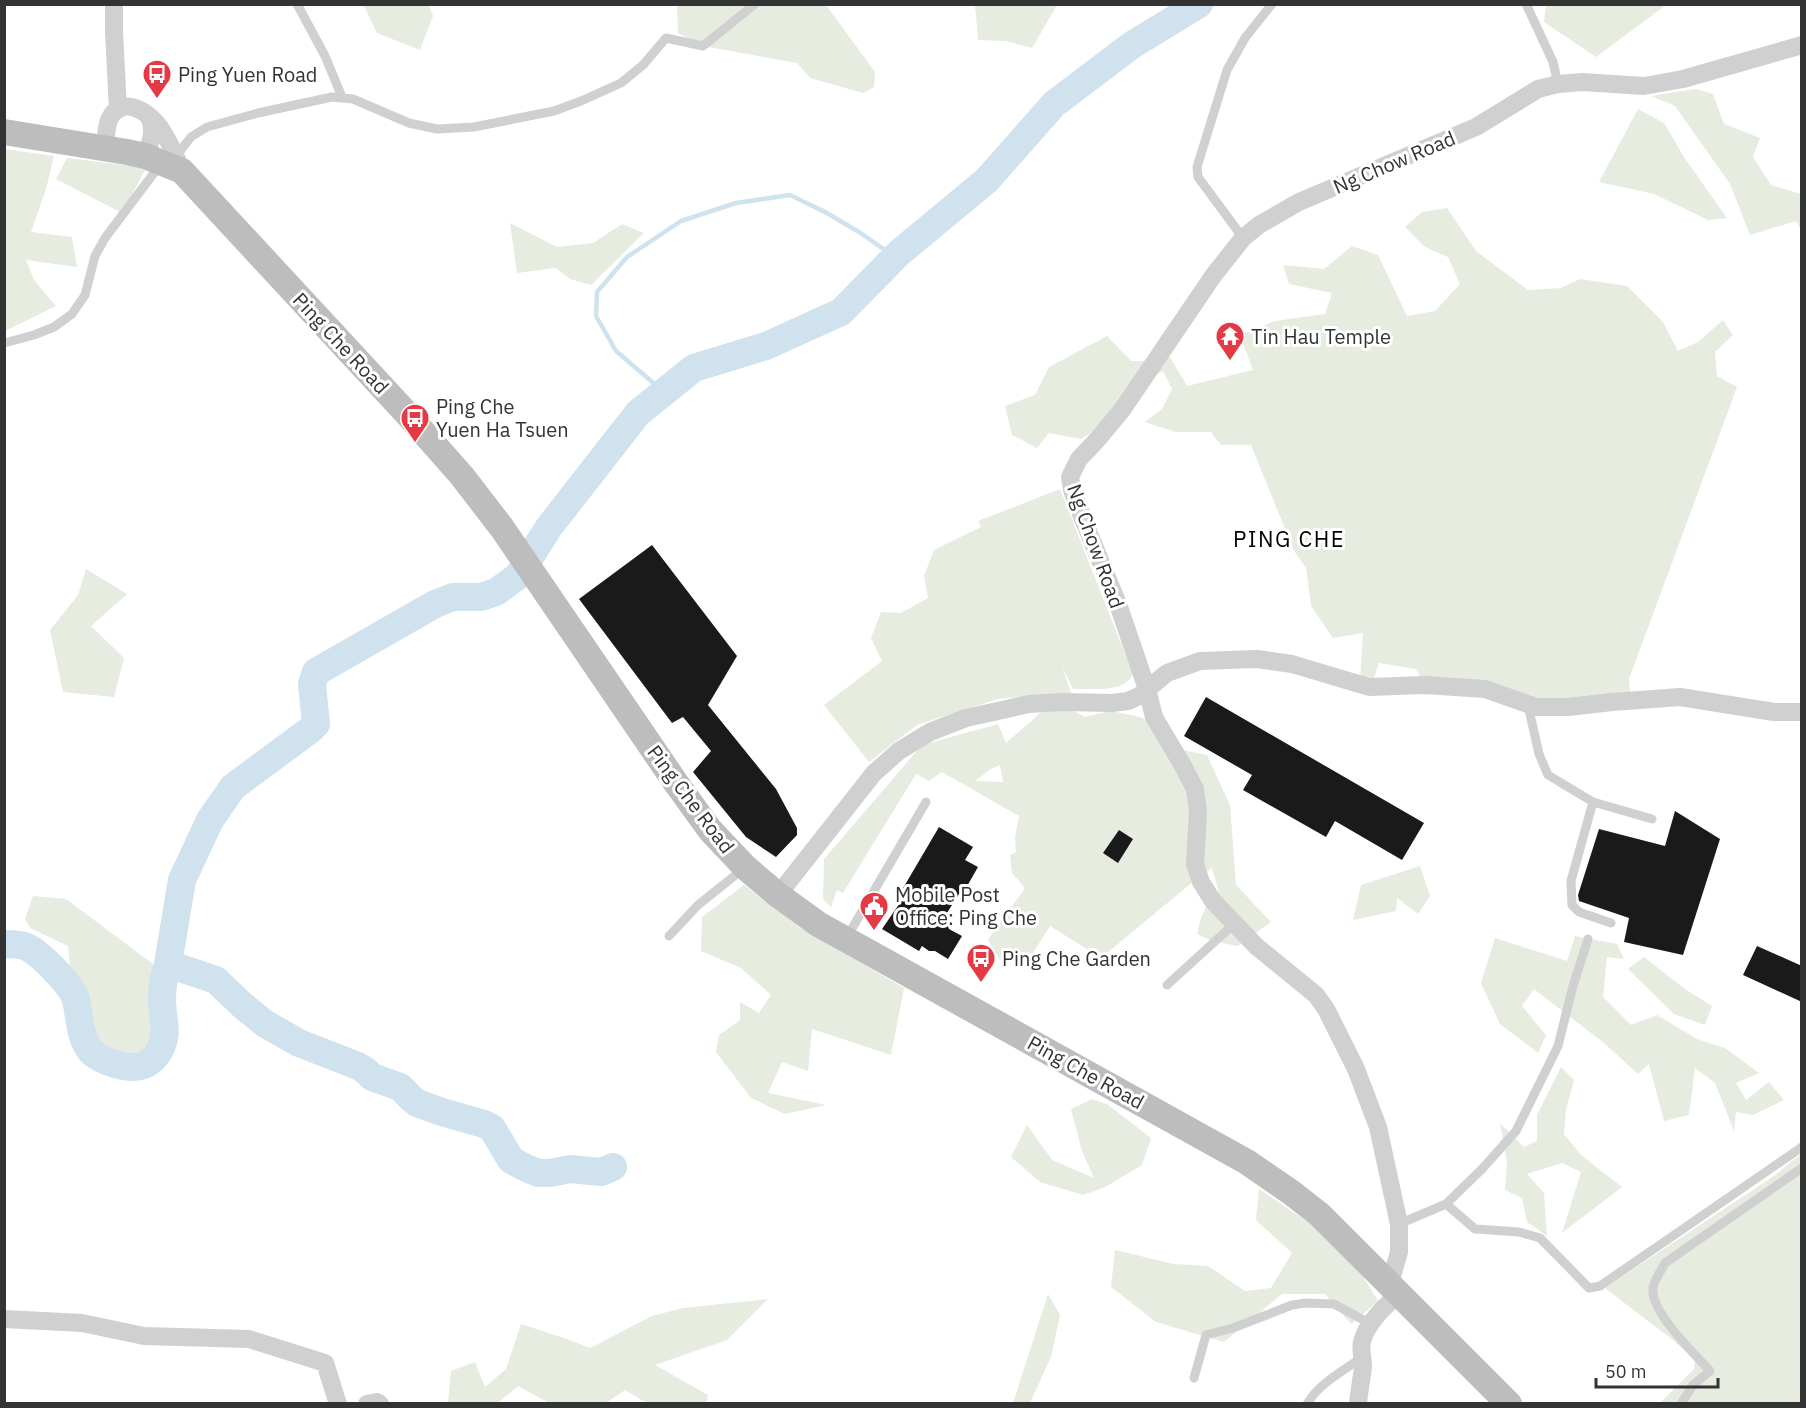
<svg xmlns="http://www.w3.org/2000/svg" width="1806" height="1408" font-family="'IBM Plex Sans',sans-serif">
  <style>
    .green { fill: #e6ecdf; fill-rule: evenodd }
    .lines { fill: none; stroke-linecap: round; stroke-linejoin: round }
    .stream { stroke: #cfe2ee; stroke-width: 4.5 }
    .river { stroke: #cfe2ee; stroke-width: 28 }
    .building { fill: #1a1a1a }
    .lane { stroke: #d0d0d0; stroke-width: 9 }
    .street { stroke: #d0d0d0; stroke-width: 18 }
    .secondary { stroke: #bdbdbd; stroke-width: 26 }
    .labels { text-anchor: middle; dominant-baseline: central; stroke-width: 6; stroke-linejoin: round; paint-order: stroke }
    .poi-label { font-size: 20px; fill: #333; stroke: #fff; text-anchor: start }
    .street-label { font-size: 20px; fill: #333; stroke: #fff }
    .quarter-label { font-size: 22px; letter-spacing: 1.5px; fill: #000; stroke: #fff }
  </style>
  <rect width="100%" height="100%" fill="#fff"/>
  <path class="green" d="M361,5H429L433,16L420,50L377,33L365,8Z
    M677,5H826L875,72L874,87L863,93L810,78L797,63L703,46L678,33Z
    M975,5V4L1057,5L1032,48L1006,41L978,40Z
    M1546,5V4L1666,5L1596,57L1544,22Z
    M1696,89L1713,94L1724,124L1760,138L1753,157L1771,185L1801,194V230L1796,221L1750,235L1730,184L1675,106L1651,96Z
    M1638,109L1664,123L1684,157L1727,218L1708,220L1654,194L1599,182Z
    M5,149L54,156L46,189L31,232L72,237L77,267L26,260L34,280L56,306L5,331Z
    M67,158L133,166L145,170L122,213L56,179Z
    M1447,208L1476,251L1528,290L1561,288L1580,279L1627,286L1663,322L1678,351L1698,342L1723,320L1733,335L1715,352L1717,376L1737,387L1629,679L1631,700L1552,707L1425,685L1416,669L1379,663L1372,684L1360,681L1363,633L1333,638L1311,606L1306,568L1294,551L1251,445H1221L1211,432H1175L1145,422L1162,409L1172,389L1163,371L1141,383L1100,427L1081,439L1049,433L1037,448L1012,435L1005,406L1035,395L1049,367L1107,336L1131,361H1156L1170,357L1187,386L1253,370L1240,335L1275,321L1325,314L1332,293L1289,284L1283,265L1324,269L1352,246L1378,255L1407,316L1435,311L1460,284L1448,257L1425,247L1405,227L1422,212Z
    M510,223L557,247L593,243L622,224L644,233L591,285L570,279L556,268L517,273Z
    M1060,489L1133,674C1124,694 1091,688 1073,689L1062,666L1071,693L998,699L917,725L869,762L824,705L882,661L871,638L881,612L901,613L928,598L924,576L934,550L981,527L978,521Z
    M86,569L127,594L91,626L124,658L114,697L63,692L50,630L78,595Z
    M1047,704L1062,705L1085,717L1111,711L1140,717L1154,723L1183,750L1207,755L1230,805L1236,885L1271,922L1238,946L1212,941L1197,934L1200,921L1209,899L1219,893L1212,868L1194,881L1101,958L1050,926L1026,964L1000,960L988,940L1025,888L1012,873L1010,855L1016,852L1015,837L1019,816L942,772L929,781L916,774L843,893L837,890L831,907L823,899L824,859L922,745L998,724L1006,743L1037,716ZM1000,765L1003,782L975,781L991,769Z
    M1420,866L1430,896L1418,914L1397,898L1396,911L1353,920L1361,885Z
    M744,885L799,927L904,988L891,1055L812,1029L808,1071L782,1062L768,1093L826,1105L785,1114L751,1098L716,1052L719,1035L740,1020V1002L759,1013L771,995L741,968L701,951L702,917Z
    M33,896L66,899L165,973L162,999L166,1033L160,1050L149,1063L144,1065L137,1067L112,1063L95,1054L84,1039L79,1022L76,1001L72,990L68,946L30,928L25,919Z
    M1575,936L1617,944L1624,959L1607,957L1603,997L1631,1025L1657,1015L1697,1039L1725,1048L1759,1073L1736,1083L1746,1100L1769,1082L1784,1100L1753,1115L1736,1112L1734,1131L1715,1083L1695,1068L1689,1115L1664,1121L1649,1064L1638,1074L1604,1043L1534,989L1522,1006L1546,1035L1538,1053L1500,1024L1481,983L1495,938L1567,961Z
    M1644,957L1685,989L1712,1006L1705,1025L1674,1014L1628,969Z
    M1561,1067L1574,1080L1566,1110L1564,1134L1581,1155L1622,1187L1562,1233L1581,1172L1562,1163L1527,1174L1544,1193L1547,1236L1527,1222L1522,1198L1505,1190L1507,1163L1500,1123L1524,1147L1537,1141V1115Z
    M1092,1099L1107,1104L1151,1138L1142,1165L1105,1187L1083,1195L1040,1182L1011,1157L1027,1125L1052,1160L1094,1178L1082,1151L1071,1109Z
    M1801,1154V1403H1660L1694,1369L1695,1360L1674,1341L1605,1288L1774,1176Z
    M1259,1189L1346,1248L1378,1301L1351,1324L1325,1294H1282L1224,1342L1156,1322L1111,1287L1115,1250L1174,1264L1208,1266L1245,1291L1271,1288L1292,1253L1256,1220Z
    M1048,1294L1060,1315L1051,1357L1030,1403H1013Z
    M768,1299L727,1340L655,1365L708,1395L706,1403H647L625,1390L606,1403L551,1404L518,1386L498,1403H448L451,1371L475,1362L485,1387L506,1369L521,1324L564,1338L590,1348L652,1316L683,1308Z"/>
  <g class="lines">
    <path class="stream" d="M664,392L616,351L596,316L597,292L627,257L681,221L736,203L790,195L825,212L859,232L895,257"/>
    <path class="river" d="M4,944C12,944 20,944 27,947C41,954 72,985 76,1000C80,1017 79,1034 89,1049C98,1061 130,1071 144,1065C152,1062 159,1053 162,1045C168,1030 162,1016 162,1000C162,987 164,975 168,964L216,980L242,1005L264,1023L299,1043L358,1066L366,1071L372,1077L400,1087L412,1099L417,1103L442,1112L484,1124L492,1128L511,1160L528,1169L539,1173H550L570,1169L601,1172L613,1167
      M168,964L182,880L210,820L233,787L310,730L316,724L312,684L316,672L435,604L453,597H481L496,592L518,576L549,527L638,413L694,368L766,346L841,312L899,253L987,180L1054,104L1132,45L1199,4"/>
  </g>
  <path class="building" d="M652,545L737,656L708,705L776,789L797,828V835L776,857L746,837L693,772L711,751L683,717L672,723L579,599Z
    M1206,697L1424,823L1402,860L1335,821L1326,837L1243,790L1252,775L1184,736Z
    M1675,811L1720,839L1683,955L1624,942L1629,918L1579,901L1578,895L1599,829L1665,846Z
    M939,827L973,847L965,860L978,867L962,895L959,894L945,916L949,929L962,936L948,959L935,951H929L922,946L919,951L882,929L904,897L899,895Z
    M1119,830L1133,839L1118,863L1103,853Z
    M1757,946L1802,966V1002L1743,975Z"/>
  <g class="lines">
    <path class="lane" d="M297,4L325,56L342,97
      M1526,4L1553,62L1558,84
      M176,156L191,137L207,127L258,113L332,97L353,99L409,123L437,129L474,127L554,111L581,101L621,83L643,65L666,38L703,46L755,4
      M1243,238L1198,177L1197,167L1227,70L1245,38L1272,4
      M4,343L34,335L54,327L72,314L85,295L95,256L105,238L160,165
      M1528,705L1539,754L1548,775L1593,802L1652,819
      M1593,802L1571,881L1572,905L1579,912L1611,923
      M669,936L698,905L743,869
      M847,937L926,802
      M1167,985L1234,924
      M1446,1204L1475,1229L1519,1232L1540,1238L1589,1288L1600,1286L1802,1147
      M1399,1224L1446,1204L1482,1169L1516,1131L1558,1046L1573,986L1588,939
      M1194,1378L1206,1335L1233,1328L1292,1305L1306,1303L1334,1304L1371,1324
      M1307,1404C1319,1383 1344,1371 1362,1357
      M1681,1404L1693,1385L1710,1371C1695,1354 1650,1312 1653,1288C1654,1280 1661,1271 1665,1263L1802,1168"/>
    <path class="street" d="M114,4V31L118,110
      M105,148C106,139 106,128 109,120C121,93 150,112 161,129C170,142 176,157 182,171
      M145,156C151,142 156,129 148,115
      M778,895L874,773L899,751L930,732L966,718L1029,704L1062,702L1112,703L1128,701L1139,696L1167,673L1200,661L1257,659L1292,664L1369,687L1425,685L1485,689L1536,707H1568L1612,702L1680,697L1774,712H1802
      M1390,1283L1399,1252V1224L1378,1127L1356,1069L1326,1009L1316,995L1256,946L1213,901L1201,882L1195,864L1198,811L1195,789L1182,764L1154,717L1147,689L1118,604L1083,519L1072,490L1070,477L1079,459L1097,440L1122,410L1213,276L1243,238L1259,225L1299,202L1476,127L1538,89L1558,84L1582,82L1644,86L1683,79L1802,45
      M4,1319L82,1323L144,1336L249,1339L325,1363L338,1404
      M367,1404L377,1402L380,1404
      M1358,1404C1359,1391 1362,1378 1363,1366C1363,1358 1360,1350 1362,1342C1366,1324 1386,1304 1400,1294"/>
    <path class="secondary" d="M4,132L127,152L145,156L182,171L409,416L462,476L502,528L676,783L710,830L745,867L778,895L818,924L1247,1162L1292,1193L1320,1215L1509,1404"/>
  </g>
  <defs>
    <g id="bus-pin" transform="scale(1.5)"><path d="M0 17L-7.5 6A9.5 9.5 0 1 1 7.5 6Z" fill="#e63946" stroke="#fff"/><path d="M-5-6H5V4H4V6H2V4H-2V6H-4V4H-5ZM-3.5-4V0h7V-4ZM-3.5 1.2v1.5H-2V1.2ZM2 1.2v1.5H3.5V1.2Z" fill="#fff"/></g>
    <g id="temple-pin" transform="scale(1.5)"><path d="M0 17L-7.5 6A9.5 9.5 0 1 1 7.5 6Z" fill="#e63946" stroke="#fff"/><path d="M0-6L5-2H3V0L6.5 2.5H4V6H1.5V3h-3V6H-4V2.5H-6.5L-3 0V-2H-5Z" fill="#fff"/></g>
    <g id="civic-pin" transform="scale(1.5)"><path d="M0 17L-7.5 6A9.5 9.5 0 1 1 7.5 6Z" fill="#e63946" stroke="#fff"/><path d="M-.6-6.5H3V-4.5H.6V-3L4-1V1h2V6H-6V1h2V-1L-.6-3ZM-1.2 2.5V6h2.4V2.5Z" fill="#fff"/></g>
  </defs>
  <g fill-rule="evenodd">
    <use href="#bus-pin" x="157" y="74"/>
    <use href="#temple-pin" x="1230" y="336"/>
    <use href="#bus-pin" x="415" y="418"/>
    <use href="#civic-pin" x="874" y="906"/>
    <use href="#bus-pin" x="981" y="958"/>
  </g>
  <g class="labels">
    <g class="poi-label">
      <text x="178" y="74">Ping Yuen Road</text>
      <text x="1251" y="336">Tin Hau Temple</text>
      <text x="436" y="406">Ping Che<tspan x="436" dy="23">Yuen Ha Tsuen</tspan></text>
      <text x="895" y="894">Mobile Post<tspan x="895" dy="23">Office: Ping Che</tspan></text>
      <text x="1002" y="958">Ping Che Garden</text>
    </g>
    <g class="street-label">
      <text transform="translate(1394 162) rotate(-23)">Ng Chow Road</text>
      <text transform="translate(341 343) rotate(47)">Ping Che Road</text>
      <text transform="translate(1096 546) rotate(70)">Ng Chow Road</text>
      <text transform="translate(691 799) rotate(53)">Ping Che Road</text>
      <text transform="translate(1086 1072) rotate(29)">Ping Che Road</text>
    </g>
    <g class="quarter-label">
      <text x="1289" y="538">PING CHE</text>
    </g>
  </g>
  <rect width="1806" height="1408" fill="none" stroke="#333333" stroke-width="12"/>
  <path d="M1596 1378v9h122v-9" fill="none" stroke="#333333" stroke-width="3"/>
  <text x="1605" y="1378" font-size="18" fill="#333333" stroke="#ffffff" stroke-width="4.5" paint-order="stroke">50 m</text>
</svg>
